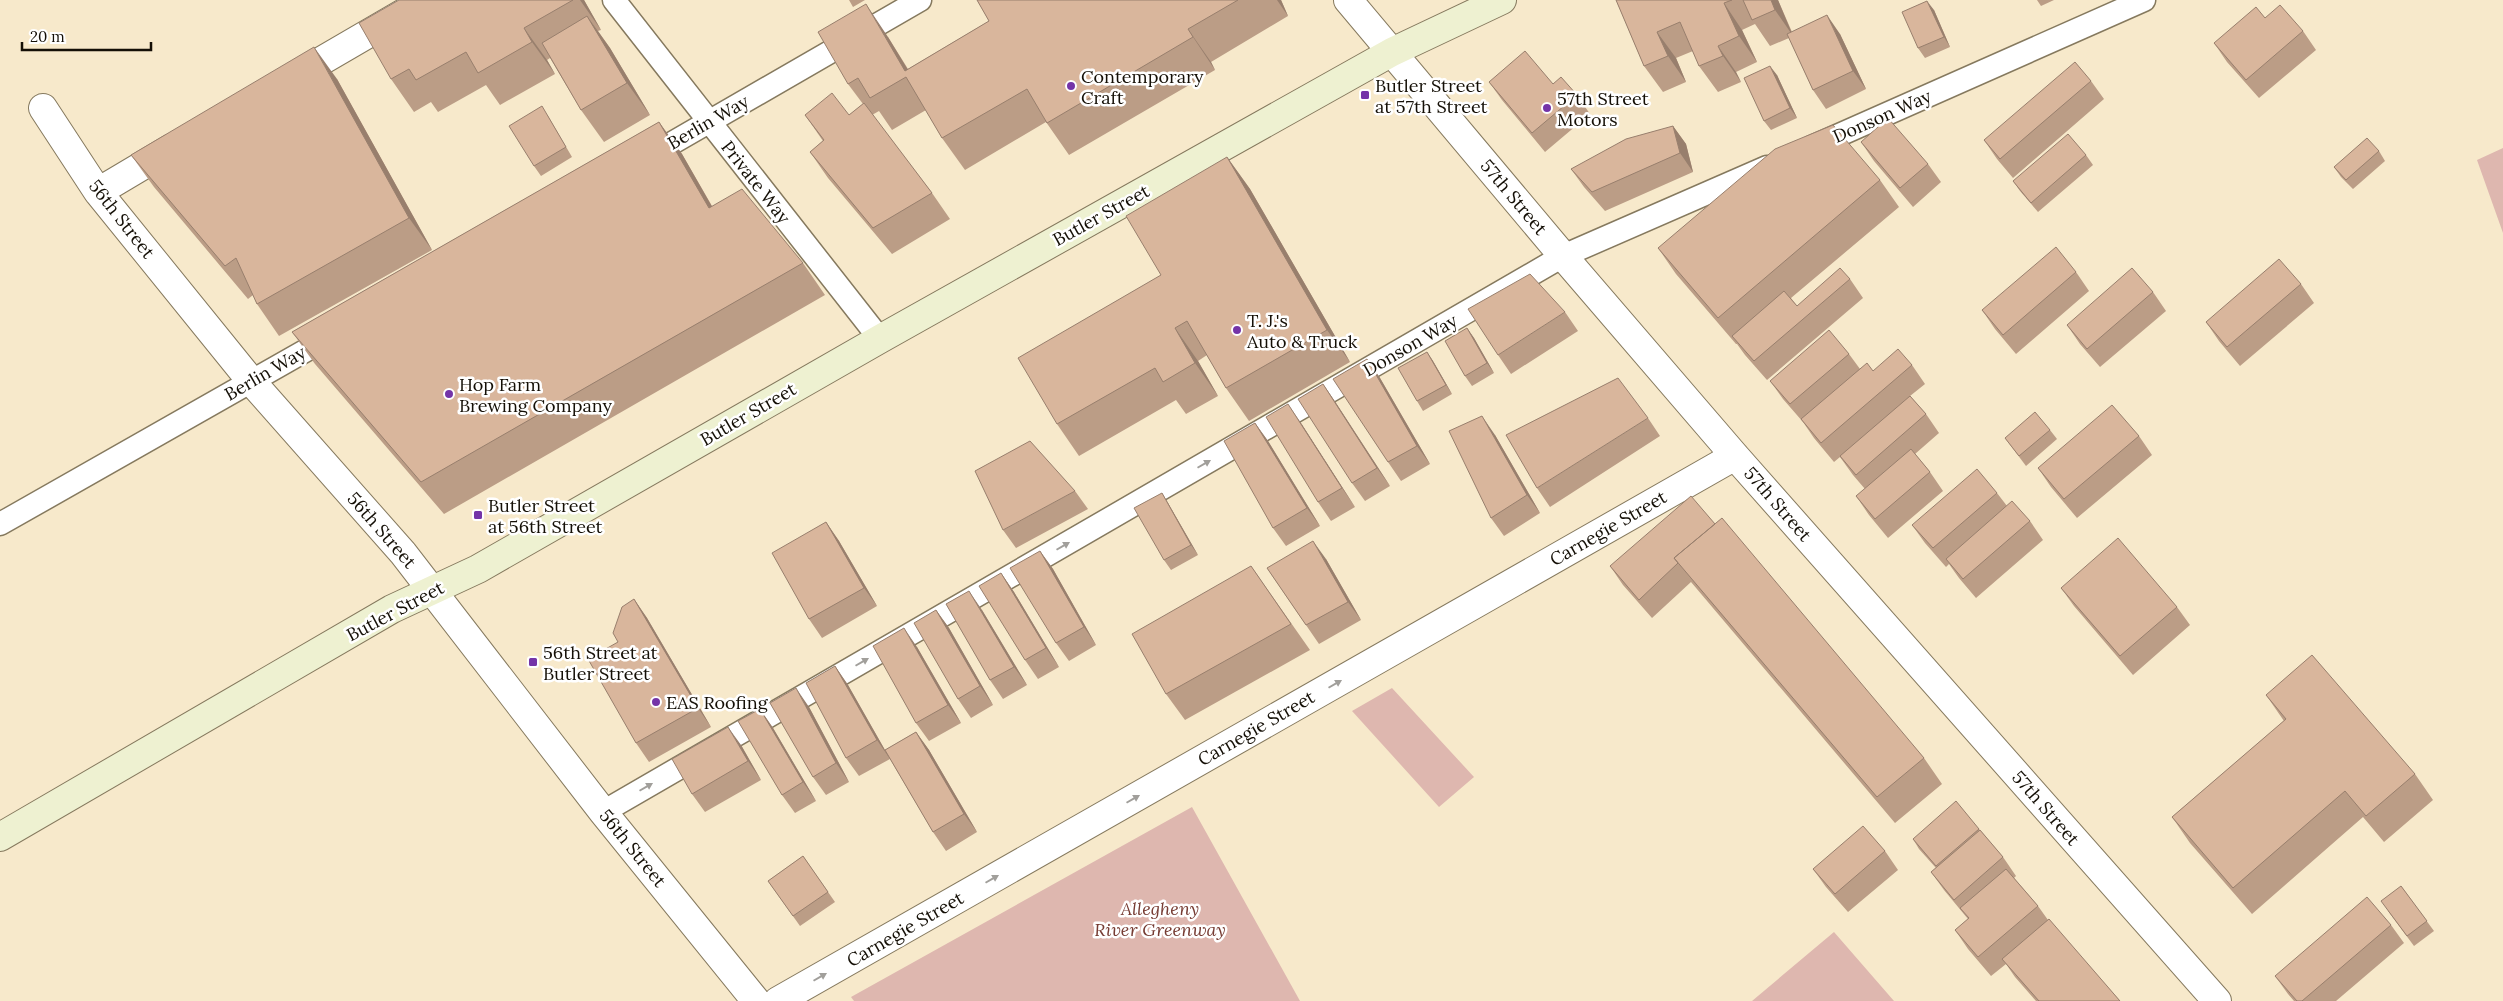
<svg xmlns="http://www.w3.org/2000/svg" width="2503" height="1001" font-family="Lora,serif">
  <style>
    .green { fill: #deb7af }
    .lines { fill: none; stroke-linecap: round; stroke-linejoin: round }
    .service-casing { stroke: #85795e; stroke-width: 25 }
    .minor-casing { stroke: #85795e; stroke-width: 30 }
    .secondary-casing { stroke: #85795e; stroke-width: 30 }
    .service { stroke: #fff; stroke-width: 22 }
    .minor { stroke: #fff; stroke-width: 28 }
    .secondary { stroke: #eef1d1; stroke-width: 28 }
    .wall { fill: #bb9d86 }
    .shaded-wall { fill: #987f6d }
    .building { fill: #d9b69c; stroke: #987f6d }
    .oneway { fill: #a19f9b }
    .poi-dot { fill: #7434a8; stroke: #fff; stroke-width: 2 }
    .labels { text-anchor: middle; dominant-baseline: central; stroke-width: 5; stroke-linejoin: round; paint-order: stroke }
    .poi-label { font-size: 18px; fill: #140f06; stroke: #fff; text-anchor: start }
    .street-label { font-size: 18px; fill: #140f06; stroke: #fff }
    .park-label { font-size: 18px; font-style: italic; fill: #763b32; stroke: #fff }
  </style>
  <rect width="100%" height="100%" fill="#f7e9cb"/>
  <path class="green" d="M2503,148V233L2477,160Z
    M1392,688L1474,777L1439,807L1352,711Z
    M1192,807L1300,1001H854L851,997Z
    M1834,932L1894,1001H1752Z"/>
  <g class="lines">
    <g class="service-casing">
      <path id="service" d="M614,0L880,339
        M1812,147L2144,0
        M648,157L920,0
        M0,524L333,335
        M603,812L1563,256L1767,167"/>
    </g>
    <g class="minor-casing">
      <path id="minor" d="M1348,0L1563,256L1735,456L2217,1001
        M292,78L426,0
        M43,108L98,192L251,381L403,553L603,812L756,1001
        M98,192L172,148
        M778,1001L1735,456"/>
    </g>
    <g class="secondary-casing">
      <path id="secondary" d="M0,837L392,609L478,569L880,339L1392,52L1502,0"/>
    </g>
    <use href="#service" class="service"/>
    <use href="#minor" class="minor"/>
    <use href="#secondary" class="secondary"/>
  </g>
  <path class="wall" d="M399,0H584L601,30L598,31L610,48L650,115L604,142L581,110L550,58L547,60L555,74L500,105L486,85L438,112L431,102L414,112L391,79Z
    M849,0H865L853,7Z
    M977,0H1281L1288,16L1211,62L1215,70L1069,155L1046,122L965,170L942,138L926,110L892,130L879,111L872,115L932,193L950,219L892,254L828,178L810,152L823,141L805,115H849L863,104L848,84L888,37L908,69L989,21Z
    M1616,0H1778L1792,32L1840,34L1866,89L1826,109L1813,90L1789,38L1770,46L1755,24L1742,30L1757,62L1736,72L1741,82L1718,92L1699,66L1693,51L1676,58L1686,82L1663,92L1644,66Z
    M2037,0H2054L2041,6Z
    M1934,10L1950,47L1925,58L1918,48Z
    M2265,18L2303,31L2316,50L2259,98L2227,62L2214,43Z
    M1777,75L1797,118L1771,130L1764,121Z
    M337,79L432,250L279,336L257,304L253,295L248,299L154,187L131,155Z
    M2091,81L2104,99L2013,178L1997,159L1984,140Z
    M1489,82L1553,84L1577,95L1590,114L1545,152L1502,100Z
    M548,116L572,157L541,176L534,166Z
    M659,122L682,154L712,206L803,263L825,295L444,514L315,364L292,332Z
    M1673,126L1686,144L1693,172L1605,211L1584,187L1571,169Z
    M1861,142L1928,164L1941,182L1913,207L1874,161Z
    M2379,151L2385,161L2353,189L2341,177L2334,167Z
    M2086,155L2093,165L2038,212L2020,191L2013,181Z
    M1227,157L1250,189L1350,362L1249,421L1226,388L1207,355L1198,361L1218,396L1186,414L1176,400L1079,456L1057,424L1161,275Z
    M1880,180L1899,207L1791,298L1797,306L1850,279L1863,298L1767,380L1745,355L1737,344H1736L1676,274L1658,248Z
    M2076,272L2089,291L2016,354L1995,329L1982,310Z
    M2301,284L2314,303L2240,366L2219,341L2206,322Z
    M2153,292L2166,311L2100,367L2080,344L2067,325Z
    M1565,312L1578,331L1511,374L1498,355Z
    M1467,328L1474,338L1494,373L1472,386L1465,376Z
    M1427,352L1433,361L1452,394L1423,411L1417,401Z
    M1849,354L1860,369L1873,371L1912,365L1925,384L1910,396L1926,414L1939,433L1915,454L1930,472L1943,491L1888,538L1869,515L1856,496L1865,489L1853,475L1840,457L1834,462L1814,438L1803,422L1783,399L1770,381Z
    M1367,359L1380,378L1430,464L1401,481L1388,462Z
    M1323,384L1336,403L1390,486L1365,501L1352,483Z
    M1648,418L1660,436L1550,507L1537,488Z
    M1255,423L1268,441L1320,526L1286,546L1273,528Z
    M1301,423L1355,507L1331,521L1318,502Z
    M2050,430L2057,439L2026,466L2005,438Z
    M1495,435L1540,513L1504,536L1491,518Z
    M2139,436L2152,455L2077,518L2051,487L2038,468Z
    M1075,491L1088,509L1016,548L1003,530Z
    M1162,493L1168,503L1198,555L1171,570L1164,560Z
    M1997,493L2007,506L2030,521L2043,540L1976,598L1959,578L1949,564L1946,567L1925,543L1912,525Z
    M826,522L839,541L877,606L822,638L809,619Z
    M1715,524L1924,758L1942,784L1895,823L1691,582L1652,618L1623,585L1610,566Z
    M1040,551L1053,569L1096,645L1069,661L1056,643Z
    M1326,559L1361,620L1319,644L1267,568Z
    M1251,566L1310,650L1185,720L1166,694Z
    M1001,573L1014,592L1059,667L1038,679L1025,660Z
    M2061,588L2177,607L2190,625L2133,675L2074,606Z
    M634,599L647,618L711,727L649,762L636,743L618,642Z
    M936,610L949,628L993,705L971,718L958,699Z
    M982,610L1027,685L1003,699L990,680Z
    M917,647L961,723L929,741L916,723Z
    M835,666L848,685L885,750L916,732L929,750L977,832L946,851L933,832L890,759L859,776L846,758Z
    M2266,695L2415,774L2433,800L2384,842L2363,817L2252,914L2190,843L2172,817L2284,721Z
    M809,707L849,782L826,795L813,777Z
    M760,709L773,728L816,801L795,813L782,795Z
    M741,745L761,780L705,812L692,794Z
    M1979,829L2003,857L2016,876L2014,878L2038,906L2048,920L2120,1001H2036L2015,977L2006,964L1991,976L1968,949L1955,930L1968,919L1944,890L1931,872L1936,868L1919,849L1913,839Z
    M1885,851L1898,870L1848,912L1826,887L1813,869Z
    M803,856L835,902L800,926L768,881Z
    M2401,886L2434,931L2414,946L2388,911Z
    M2391,925L2404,943L2336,1001H2294L2288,994L2275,976Z"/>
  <path class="shaded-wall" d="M580,0H584L601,30Z
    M1277,0H1281L1288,16Z
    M1771,0H1778L1793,36L1775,10Z
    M1927,1L1934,10L1950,47L1944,37Z
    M1724,3L1742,30L1757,62L1739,36Z
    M866,4L888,37L928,103L905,71Z
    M1827,15L1840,34L1866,89L1853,71Z
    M587,16L610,48L650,115L627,83Z
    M524,28L547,60L555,74L532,42Z
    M1188,29L1211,62L1215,70L1193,37Z
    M1657,32L1676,58L1686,82L1668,56Z
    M1718,46L1736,72L1741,82L1723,56Z
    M314,47L337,79L432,250L409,218Z
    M1770,66L1777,75L1797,118L1790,108Z
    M659,122L682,154L731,240L709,208Z
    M1673,126L1686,144L1693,172L1680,153Z
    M1227,157L1250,189L1350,362L1327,330Z
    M1175,328L1198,361L1218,396L1195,363Z
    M1467,328L1474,338L1494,373L1487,363Z
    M1427,352L1433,361L1452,394L1446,385Z
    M1367,359L1380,378L1430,464L1417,446Z
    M1323,384L1336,403L1390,486L1377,468Z
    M1288,404L1301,423L1355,507L1342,488Z
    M1482,416L1495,435L1540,513L1527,495Z
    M1255,423L1268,441L1320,526L1307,508Z
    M1162,493L1168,503L1198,555L1191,545Z
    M826,522L839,541L877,606L864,588Z
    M1313,541L1326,559L1361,620L1348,602Z
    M1040,551L1053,569L1096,645L1084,627Z
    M1001,573L1014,592L1059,667L1046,648Z
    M969,591L982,610L1027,685L1014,667Z
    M634,599L647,618L711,727L698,708Z
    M936,610L949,628L993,705L980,686Z
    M904,628L917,647L961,723L948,705Z
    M835,666L848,685L890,759L877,740Z
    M796,688L809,707L849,782L836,763Z
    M760,709L773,728L816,801L803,782Z
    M728,727L741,745L761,780L748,761Z
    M916,732L929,750L977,832L964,814Z"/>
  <path class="building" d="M399,0H573L524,28L532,42L478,73L466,52L416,80L409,69L391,79L359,23Z
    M977,0H1238L1188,29L1193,37L1047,123L1027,89L942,138L906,77L870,98L858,78L848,84L818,32L866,4L905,71L989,21Z
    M1616,0H1732L1724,3L1739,36L1718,46L1723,56L1699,66L1680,22L1657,32L1668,56L1644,66Z
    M1743,0H1771L1775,10L1752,20Z
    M1927,1L1944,37L1918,48L1902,12Z
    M2280,5L2303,31L2246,80L2214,43L2256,7L2265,18Z
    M1827,15L1853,71L1813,90L1787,34Z
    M587,16L627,83L581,110L542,43Z
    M314,47L409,218L257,304L236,258L225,266L131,155Z
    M1525,51L1553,84L1561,77L1577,95L1532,133L1489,82Z
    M2075,62L2091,81L2000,159L1984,140Z
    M1770,66L1790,108L1764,121L1744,78Z
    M832,93L849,115L864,103L932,193L873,228L810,152L824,140L805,115Z
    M542,106L566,147L534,166L509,126Z
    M1888,118L1928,164L1900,188L1861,142Z
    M659,122L709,208L742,189L803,263L421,482L292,332Z
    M1833,125L1880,180L1718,318L1658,248L1775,149Z
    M1673,126L1680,153L1592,192L1571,169L1626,139Z
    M2068,134L2086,155L2031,203L2013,181Z
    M2367,138L2379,151L2346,180L2334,167Z
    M1227,157L1327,330L1226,388L1187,321L1175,328L1195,363L1163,382L1155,368L1057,424L1018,358L1161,275L1126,216Z
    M2056,247L2076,272L2003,335L1982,310Z
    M2279,259L2301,284L2227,347L2206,322Z
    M1840,268L1850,279L1754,361L1732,336L1784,291L1797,306Z
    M2132,268L2153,292L2087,349L2067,325Z
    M1530,274L1565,312L1498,355L1468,309Z
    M1467,328L1487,363L1465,376L1445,341Z
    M1829,330L1849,354L1790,404L1770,381Z
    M1898,349L1912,365L1821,443L1801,419L1867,363L1873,371Z
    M1427,352L1446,385L1417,401L1398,368Z
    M1367,359L1417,446L1388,462L1333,379Z
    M1618,378L1648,418L1537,488L1506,435Z
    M1323,384L1377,468L1352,483L1298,399Z
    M1910,396L1926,414L1856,475L1840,456Z
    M1288,404L1342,488L1318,502L1266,417Z
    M2112,405L2139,436L2064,499L2038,468Z
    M2035,412L2050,430L2019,456L2005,438Z
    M1482,416L1527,495L1491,518L1449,431Z
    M1255,423L1307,508L1273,528L1224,441Z
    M1030,441L1075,491L1003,530L975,471Z
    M1911,449L1930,472L1875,519L1856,496Z
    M1977,469L1997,493L1933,548L1912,525Z
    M1162,493L1191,545L1164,560L1134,508Z
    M1691,496L1715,524L1674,558L1678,563L1639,600L1610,566Z
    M2012,501L2030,521L1963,579L1946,559Z
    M1722,518L1924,758L1877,797L1674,558Z
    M826,522L864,588L809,619L772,553Z
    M2118,538L2177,607L2120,656L2061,588Z
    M1313,541L1348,602L1306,625L1267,568Z
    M1040,551L1084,627L1056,643L1010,568Z
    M1251,566L1291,624L1166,694L1132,634Z
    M1001,573L1046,648L1025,660L979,586Z
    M969,591L1014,667L990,680L946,604Z
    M634,599L698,708L636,743L588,659L618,642L613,633L622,607Z
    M936,610L980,686L958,699L914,623Z
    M904,628L948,705L916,723L873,646Z
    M2312,655L2415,774L2366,816L2345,791L2233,888L2172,817L2286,719L2266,695Z
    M835,666L877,740L846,758L806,683Z
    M796,688L836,763L813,777L770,703Z
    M760,709L803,782L782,795L738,721Z
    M728,727L748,761L692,794L672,759Z
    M916,732L964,814L933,832L885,750Z
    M1956,801L1979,829L1936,866L1913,839Z
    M1863,826L1885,851L1835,894L1813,869Z
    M1980,830L2003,857L1954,900L1931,872Z
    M803,856L828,892L793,916L768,881Z
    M2006,869L2038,906L1978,957L1955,930L1969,918L1960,908Z
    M2401,886L2427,921L2407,936L2381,901Z
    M2367,897L2391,925L2302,1001H2297L2275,976Z
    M2049,919L2120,1001H2039L2002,959Z"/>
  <defs><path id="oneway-solid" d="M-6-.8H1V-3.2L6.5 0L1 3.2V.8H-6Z" transform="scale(1.25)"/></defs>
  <g class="oneway">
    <use href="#oneway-solid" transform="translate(1204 464) rotate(-30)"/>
    <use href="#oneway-solid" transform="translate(1063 546) rotate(-30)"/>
    <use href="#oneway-solid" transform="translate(862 662) rotate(-30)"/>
    <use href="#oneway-solid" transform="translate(1335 684) rotate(-30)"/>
    <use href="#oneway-solid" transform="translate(646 787) rotate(-30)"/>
    <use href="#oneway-solid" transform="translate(1133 799) rotate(-30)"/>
    <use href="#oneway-solid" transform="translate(992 879) rotate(-30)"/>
    <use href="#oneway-solid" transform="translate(820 977) rotate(-30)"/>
  </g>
  <g class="poi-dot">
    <circle cx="1071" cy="86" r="5"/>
    <rect x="1360" y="90" width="10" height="10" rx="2.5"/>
    <circle cx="1547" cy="108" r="5"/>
    <circle cx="1237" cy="330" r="5"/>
    <circle cx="449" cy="394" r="5"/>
    <rect x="473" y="510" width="10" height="10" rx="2.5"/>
    <rect x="528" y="657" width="10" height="10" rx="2.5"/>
    <circle cx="656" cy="702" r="5"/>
  </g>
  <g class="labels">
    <g class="poi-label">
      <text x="1081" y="76">Contemporary<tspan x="1081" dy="21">Craft</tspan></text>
      <text x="1375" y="85">Butler Street<tspan x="1375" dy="21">at 57th Street</tspan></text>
      <text x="1557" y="98">57th Street<tspan x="1557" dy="21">Motors</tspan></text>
      <text x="1247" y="320">T. J.'s<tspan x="1247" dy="21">Auto &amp; Truck</tspan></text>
      <text x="459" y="384">Hop Farm<tspan x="459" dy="21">Brewing Company</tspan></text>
      <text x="488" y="505">Butler Street<tspan x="488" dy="21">at 56th Street</tspan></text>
      <text x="543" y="652">56th Street at<tspan x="543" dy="21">Butler Street</tspan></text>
      <text x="666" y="702">EAS Roofing</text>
    </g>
    <g class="street-label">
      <text transform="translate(1882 116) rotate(-24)">Donson Way</text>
      <text transform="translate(708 122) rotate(-30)">Berlin Way</text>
      <text transform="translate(756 182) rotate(52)">Private Way</text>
      <text transform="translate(1514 197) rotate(50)">57th Street</text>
      <text transform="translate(1101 215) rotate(-29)">Butler Street</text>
      <text transform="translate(122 219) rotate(52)">56th Street</text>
      <text transform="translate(1410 345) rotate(-30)">Donson Way</text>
      <text transform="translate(265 373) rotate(-30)">Berlin Way</text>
      <text transform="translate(748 414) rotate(-30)">Butler Street</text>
      <text transform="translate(1778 504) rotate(49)">57th Street</text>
      <text transform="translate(1608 528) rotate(-30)">Carnegie Street</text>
      <text transform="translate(382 530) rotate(49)">56th Street</text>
      <text transform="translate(395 611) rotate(-28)">Butler Street</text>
      <text transform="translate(1256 728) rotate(-30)">Carnegie Street</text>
      <text transform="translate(2046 808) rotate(49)">57th Street</text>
      <text transform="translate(633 848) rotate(51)">56th Street</text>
      <text transform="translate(905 929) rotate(-30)">Carnegie Street</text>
    </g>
    <g class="park-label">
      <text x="1160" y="908">Allegheny<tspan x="1160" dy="21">River Greenway</tspan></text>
    </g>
  </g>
  <path d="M22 42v8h129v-8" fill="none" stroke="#140f06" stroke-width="2.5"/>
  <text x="30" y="42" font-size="15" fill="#140f06" stroke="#ffffff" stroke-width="4" paint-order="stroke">20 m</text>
</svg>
